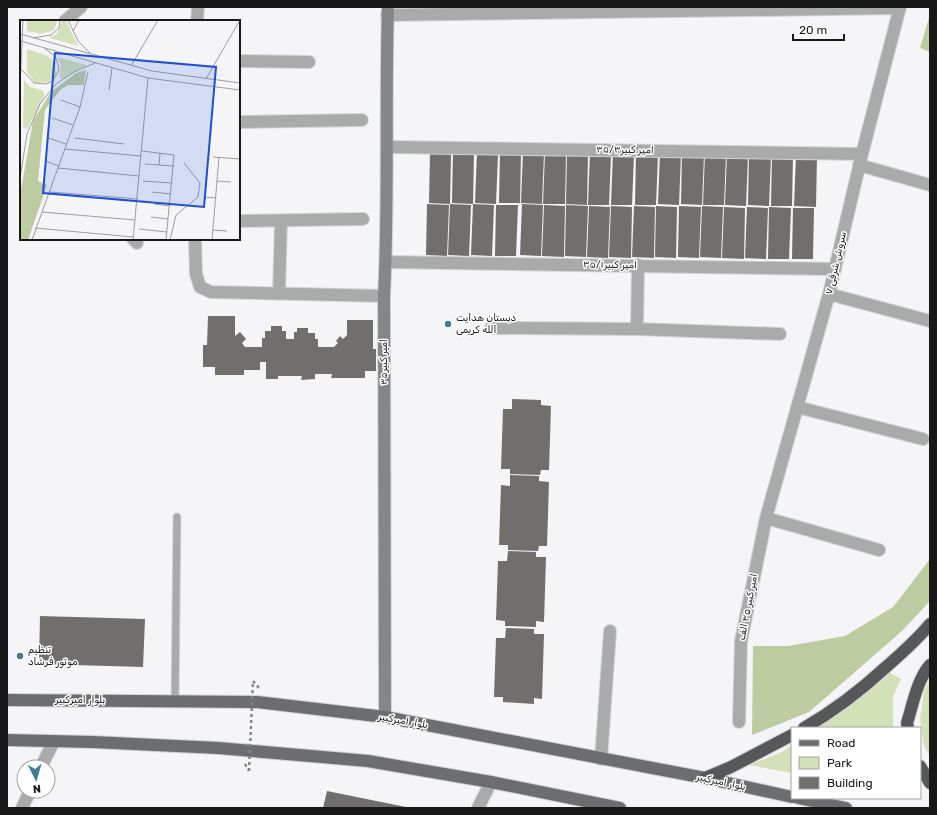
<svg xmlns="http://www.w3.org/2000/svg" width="937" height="815" font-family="Rubik,Vazirmatn,sans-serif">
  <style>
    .green { fill: #d3e1b8 }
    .forest { fill: #bdcca0 }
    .building { fill: #706f6c }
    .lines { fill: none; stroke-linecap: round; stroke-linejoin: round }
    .lane-casing { stroke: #d2d2d4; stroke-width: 9 }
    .street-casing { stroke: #d2d2d4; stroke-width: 14 }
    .secondary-casing { stroke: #d2d2d4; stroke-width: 14 }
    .primary-casing { stroke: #d2d2d4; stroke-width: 14 }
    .highway-casing { stroke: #d2d2d4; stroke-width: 14 }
    .path { stroke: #848486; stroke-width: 2.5; stroke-dasharray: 3 3; stroke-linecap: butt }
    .lane { stroke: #a9abab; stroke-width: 7 }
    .street { stroke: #a9abab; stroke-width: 12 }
    .secondary { stroke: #848787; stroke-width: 12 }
    .primary { stroke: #6b6d6e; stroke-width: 12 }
    .highway { stroke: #555759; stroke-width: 12 }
    .path-bridge { stroke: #848486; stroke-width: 2.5; stroke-dasharray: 3 3; stroke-linecap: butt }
    .poi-dot { fill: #3f7e92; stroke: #fff; stroke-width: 1.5 }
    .labels { text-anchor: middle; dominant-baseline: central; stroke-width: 3; stroke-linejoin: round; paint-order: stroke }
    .street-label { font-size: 10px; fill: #181819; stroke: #fff }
    .poi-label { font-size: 10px; fill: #181819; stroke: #fff; text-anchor: start }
    .inset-road { fill: none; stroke: #9d9d9f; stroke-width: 1 }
    .view { fill: #1d4ed8; fill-opacity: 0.15; stroke: #1d4ed8; stroke-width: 2 }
    .inset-edge { fill: none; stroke: #181819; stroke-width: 2 }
  </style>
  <rect width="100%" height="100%" fill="#f5f5f8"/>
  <path class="green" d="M888,672L901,679L893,697V728H817Z
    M930,679V757L924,746L920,718L924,692Z
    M792,745V773L749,765L782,752Z"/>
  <path class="forest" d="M930,14V52L920,48Z
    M930,559V601L902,631L809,712L752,735L753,646H788L845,636L893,607Z"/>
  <path class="building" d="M430,152H451L450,204L429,203Z
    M453,152H474L473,204L452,203Z
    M477,152L498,153L496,204L475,203Z
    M500,152H521L520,203H499Z
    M523,152L544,153L542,204L521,203Z
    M545,153H566L565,204H543Z
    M567,153L588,154L587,205L566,204Z
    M590,153L611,154L609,205H588Z
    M613,153L634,154L632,205H611Z
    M660,153H681L679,205L658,204Z
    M682,153L704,154L702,205L681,204Z
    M705,153L726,154L724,205H703Z
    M636,154H658L656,205H635Z
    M727,154L748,155L746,206L725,205Z
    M749,154L771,155L769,206L748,205Z
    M772,155H793L792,206H771Z
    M796,155H817L816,207L794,206Z
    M427,204L449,205L447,256L426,255Z
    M450,204L471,205L469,256L448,255Z
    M473,204L494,205L492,256L471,255Z
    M522,204L543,205L541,256L520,255Z
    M496,205H518L516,256H495Z
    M544,205L565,206L564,257L542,256Z
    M566,205L588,206L586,257L565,256Z
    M589,206L610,207L608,258L587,257Z
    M611,206L632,207L631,258L609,257Z
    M634,206L655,207L654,258L632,257Z
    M656,206L677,207L676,258L655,257Z
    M679,206L701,207L699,258L678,257Z
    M702,206L723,207L721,258L700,257Z
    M724,207L745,208L744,259L722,258Z
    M747,207L768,208L766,259L745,258Z
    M769,207L791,208L789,259H768Z
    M793,208H814L813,259H792Z
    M208,316H235V336L240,332L246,339L242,343L245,347H262V338H265V331H271V326H282V331H286V339H294V332H297V328H308V333H315V339H318V347H334L338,343L336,341L340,336L343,339L347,335V320H373V349H376V371H365V378H331L332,374H315V379L301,380L302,376H278V379H266V362H260V370H244V375H215V367H203V345H207Z
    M512,399L541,400V405L551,406L549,470H541L540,475L510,474V469H501L503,409H512Z
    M510,475L539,476V481L549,482L547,546H539L538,551L508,550V545H499L501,485L510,486Z
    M508,551L536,552V557H546L544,622L536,621V627L505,626V621L496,620L498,561H507Z
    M40,616L145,619L143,667L39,664Z
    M506,628L534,629V634H544L542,699L534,698V704L503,702V697H494L496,638H505Z
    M327,791L406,807V808H323Z"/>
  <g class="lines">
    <g class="lane-casing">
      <path id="lane" d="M175,701L177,517"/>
    </g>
    <g class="street-casing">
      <path id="street" d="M387,15L900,8
        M65,21L81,7
        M197,21L198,7
        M239,61L309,62
        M239,122L362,120
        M388,147L862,154
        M859,165L930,185
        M239,221L363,219
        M133,239L137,243
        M195,239L196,274L200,287L211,292L384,296
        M386,262L834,269
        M279,294L281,221
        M829,294L930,321
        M491,328L637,329L780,334
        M637,329L638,265
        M797,407L923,439
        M766,518L879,550
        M739,722L741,641L766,518L829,294L862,154L900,7
        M601,759L610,631
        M41,767L54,741
        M22,808L30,791
        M478,808L491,782"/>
    </g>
    <g class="secondary-casing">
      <path id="secondary" d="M385,717L384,296C389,200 385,103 388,7"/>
    </g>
    <g class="primary-casing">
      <path id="primary" d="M7,700L257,702L385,717L705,778L792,797
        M7,740L93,742L218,748L368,761L491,782L620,808
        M798,798L846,808"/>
    </g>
    <g class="highway-casing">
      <path id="highway" d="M804,728C834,711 861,690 886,667C902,653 917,640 930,624
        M908,728L907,723C913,704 917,680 930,665
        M920,766L930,783
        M705,778L731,767L792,735"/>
    </g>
    <path class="path" d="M253,681L259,688
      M245,764L249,771"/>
    <use href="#lane" class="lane"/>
    <use href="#street" class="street"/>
    <use href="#secondary" class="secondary"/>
    <use href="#primary" class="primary"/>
    <use href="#highway" class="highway"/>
    <path class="path-bridge" d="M249,771L253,681"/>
  </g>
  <g class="poi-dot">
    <circle cx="448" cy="324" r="4"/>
    <circle cx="20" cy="656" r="4"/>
  </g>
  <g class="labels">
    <g class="street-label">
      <text transform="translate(625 150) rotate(1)">امیر کبیر۳۵/۳</text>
      <text transform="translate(836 263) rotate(-77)">سروش شرقی ۷</text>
      <text transform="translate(610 265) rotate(1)">امیر کبیر۳۵/۱</text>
      <text transform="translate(384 362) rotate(-90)">امیر کبیر۳۵</text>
      <text transform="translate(748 607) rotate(-79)">امیر کبیر ۳۵ الف</text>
      <text x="80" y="700">بلوار امیرکبیر</text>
      <text transform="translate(403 721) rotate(10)">بلوار امیرکبیر</text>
      <text transform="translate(721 782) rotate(12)">بلوار امیرکبیر</text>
    </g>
    <g class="poi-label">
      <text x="456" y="318">دبستان هدایت<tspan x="456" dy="12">الله کریمی</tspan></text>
      <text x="28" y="650">تنظیم<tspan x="28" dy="12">موتور فرشاد</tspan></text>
    </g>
  </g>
  <g transform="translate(20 20)">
    <rect width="220" height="220" fill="#f5f5f8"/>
    <path d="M7,0H37V2L34,10L21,14L7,11ZM46,0L56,22L59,26L29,18L37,14L42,1ZM7,29L28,36L35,42L36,55L29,62L15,63L7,52ZM37,37L67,45L42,59L39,57L41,45ZM4,60L10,67L22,70L25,75L7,109L3,108Z" fill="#d3e1b8"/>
    <path d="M66,50L64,65H48L40,70L25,90L18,161L27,165L8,220H0V176L13,101L31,72L56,53Z" fill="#bdcca0"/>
    <path class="inset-road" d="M48,0L58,21L71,34M53,11L59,0M0,14L132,51L220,63M13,18L31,15L39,8L40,0M1,21L128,58L220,70M111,46L138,0M1,49L14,63L26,64L33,61L39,50L38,44L35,36L24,28M186,59L220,0M0,68L3,0M89,70L92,48M41,80L60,87M32,98L53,105M28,118L46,124M55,118L104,124M45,129L121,136M122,131L154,135L146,220M193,137L220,139M25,141L39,146M125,144L154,146M139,145L140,133M38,148L119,156M0,158L7,114L20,84L36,64L54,52L75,43M123,161L152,163M197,161L211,162M30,172L118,179M132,172L151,174M184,177L196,178M134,184L150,186M22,192L115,200M131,197L148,199M15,208L113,217M119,209L147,212M193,210L207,211M12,220L60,87L68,52M113,220L128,58M150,220L156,195L178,177L180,163L164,143M192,220L199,137"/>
    <path class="view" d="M35,33L196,47L184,187L23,173Z"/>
    <rect width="220" height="220" class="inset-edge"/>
  </g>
  <rect width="937" height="815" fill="none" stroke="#181819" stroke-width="16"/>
  <rect x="791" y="727" width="130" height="72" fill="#ffffff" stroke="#a3a3a3"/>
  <rect x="799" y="740" width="20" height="6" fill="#6b6d6e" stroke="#a3a3a3"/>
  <text x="827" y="747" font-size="12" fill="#181819">Road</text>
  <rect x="799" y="757" width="20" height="12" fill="#d3e1b8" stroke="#a3a3a3"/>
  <text x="827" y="767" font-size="12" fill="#181819">Park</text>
  <rect x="799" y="777" width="20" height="12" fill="#706f6c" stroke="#a3a3a3"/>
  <text x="827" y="787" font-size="12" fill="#181819">Building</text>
  <g transform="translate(36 779) rotate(175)"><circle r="19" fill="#ffffff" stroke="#a3a3a3"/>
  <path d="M0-3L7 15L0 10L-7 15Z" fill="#3f7e92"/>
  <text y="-6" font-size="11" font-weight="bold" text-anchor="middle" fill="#181819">N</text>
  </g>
  <path d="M793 34v6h51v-6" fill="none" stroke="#181819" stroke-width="2"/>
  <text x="799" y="34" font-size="12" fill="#181819" stroke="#ffffff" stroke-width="3" paint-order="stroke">20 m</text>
</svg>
